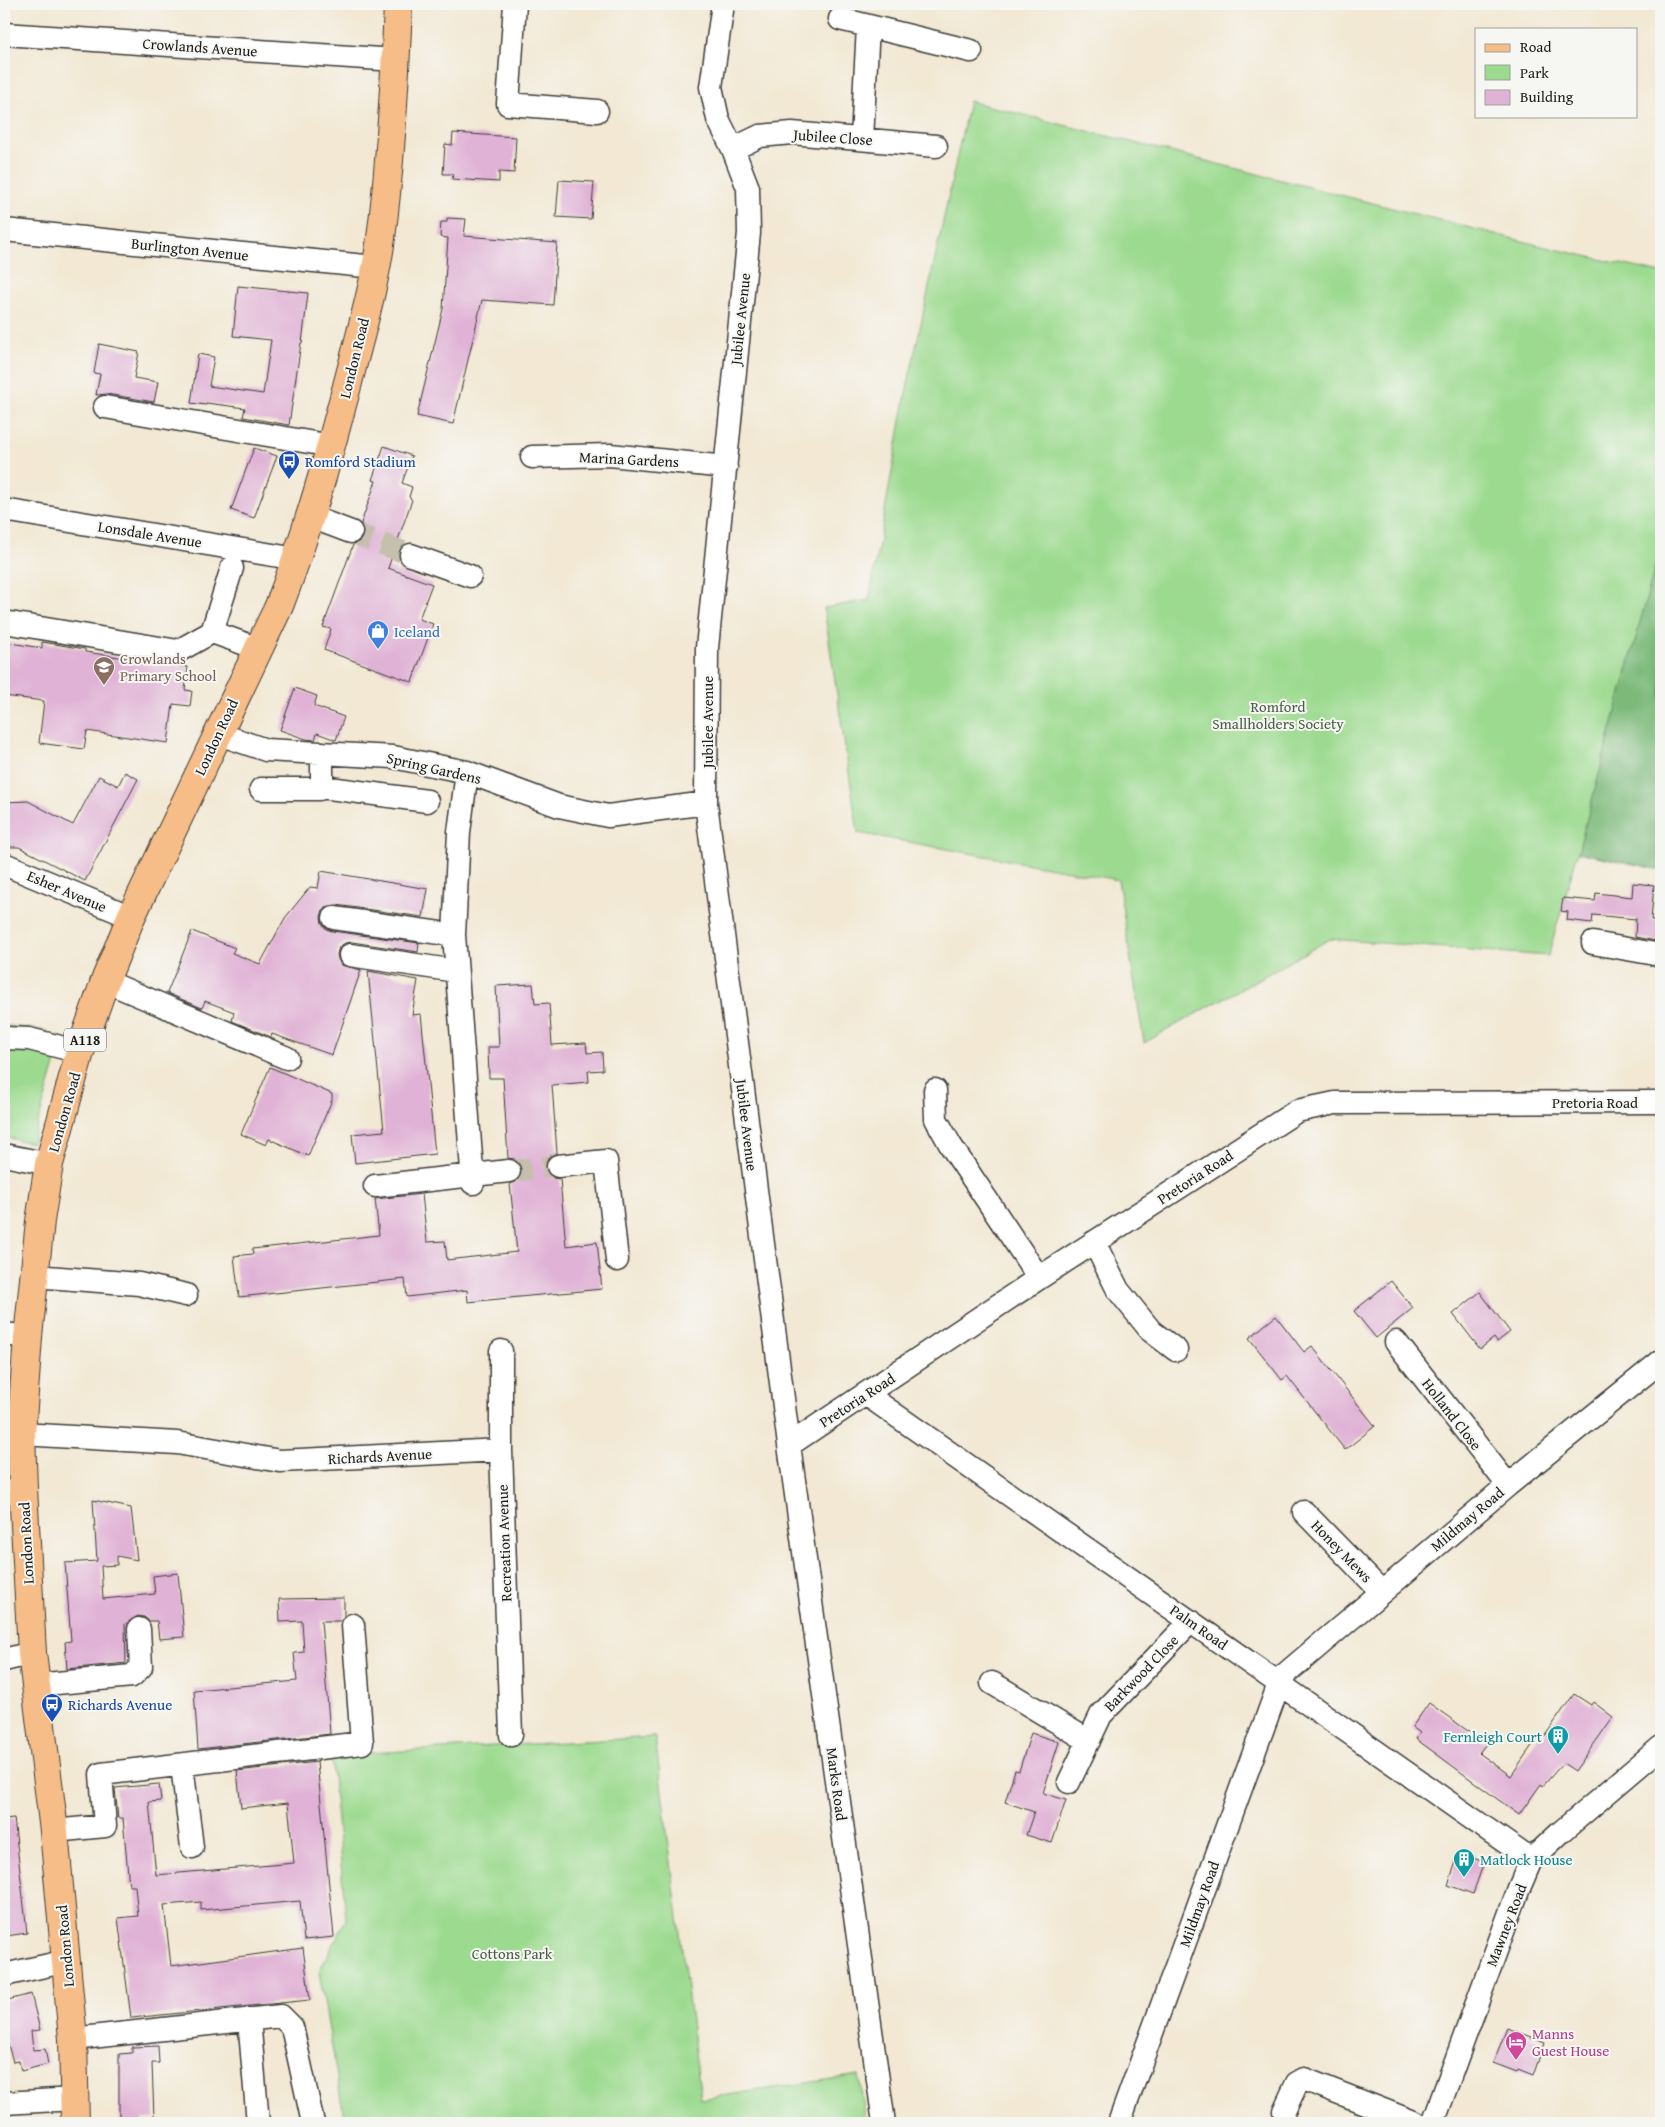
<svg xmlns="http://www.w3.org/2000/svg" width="1665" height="2127" font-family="'Gentium Book Plus',serif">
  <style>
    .green { fill: #9cda8f; stroke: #5c7b56 }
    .forest { fill: #7dba7a; stroke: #4c6b4b }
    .building { fill: #e0b2d5 }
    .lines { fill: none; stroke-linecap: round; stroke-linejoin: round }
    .minor-tunnel { stroke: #c7bfae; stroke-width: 22; stroke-dasharray: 22 11; stroke-linecap: butt }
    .minor-casing { stroke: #3c3b37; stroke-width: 25 }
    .major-casing { stroke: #3c3b37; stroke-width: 30 }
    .minor { stroke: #fff; stroke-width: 22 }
    .major { stroke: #f7bd88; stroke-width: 28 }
    .labels { text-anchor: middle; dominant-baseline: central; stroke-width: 4; stroke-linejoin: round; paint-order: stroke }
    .shield { fill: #f6f6f2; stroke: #5d5d5c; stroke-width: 1 }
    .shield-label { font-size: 14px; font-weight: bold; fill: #1c1c1c }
    .street-label { font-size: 15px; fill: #1c1c1c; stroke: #f6f6f2 }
    .transit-label { font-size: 15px; fill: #164399; stroke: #f6f6f2; text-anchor: start }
    .shop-label { font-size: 15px; fill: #366cbe; stroke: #f6f6f2; text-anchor: start }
    .education-label { font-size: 15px; fill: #785e54; stroke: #f6f6f2; text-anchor: start }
    .park-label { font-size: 15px; fill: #495e44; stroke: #f6f6f2 }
    .culture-label { font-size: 15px; fill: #0d838f; stroke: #f6f6f2; text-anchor: end }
    .hotel-label { font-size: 15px; fill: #b23c85; stroke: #f6f6f2; text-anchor: start }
  </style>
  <rect width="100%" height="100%" fill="#f6f6f2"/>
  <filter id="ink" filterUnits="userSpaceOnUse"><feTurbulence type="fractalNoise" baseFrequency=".02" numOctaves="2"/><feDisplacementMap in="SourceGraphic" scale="10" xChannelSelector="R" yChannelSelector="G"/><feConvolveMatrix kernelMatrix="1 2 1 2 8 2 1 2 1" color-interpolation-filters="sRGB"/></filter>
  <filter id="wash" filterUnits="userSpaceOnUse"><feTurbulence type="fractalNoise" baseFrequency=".0096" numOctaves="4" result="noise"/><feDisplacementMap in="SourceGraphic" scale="20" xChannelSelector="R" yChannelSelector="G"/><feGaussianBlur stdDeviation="1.12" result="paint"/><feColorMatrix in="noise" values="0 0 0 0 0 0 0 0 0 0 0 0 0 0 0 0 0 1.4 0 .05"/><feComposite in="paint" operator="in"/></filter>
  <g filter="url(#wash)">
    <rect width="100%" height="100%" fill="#f2e8d3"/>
    <path class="green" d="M969,101L1546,247L1661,273V545L1578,852L1548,956L1330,939L1144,1043L1118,880L858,833L824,608L869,600L906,393Z
      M4,1025L48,1031L47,1035L63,1038L32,1143L4,1137Z
      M655,1737L701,2099L859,2075L866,2123H345L319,1972L346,1919L331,1755Z"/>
    <path class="forest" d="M1661,545V870L1578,852Z"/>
    <g id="blocks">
      <path class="building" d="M453,133L516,137L514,173L499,172V182L452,179L453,174H443L445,144L452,145Z
        M559,180L594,182L591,219L556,217Z
        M447,218L466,219L464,236L557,243L553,305L482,300L453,424L417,416L443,309L448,238L440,237L441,222H447Z
        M238,286L308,293L302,343H301L289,425L243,417L245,408L206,403V405L191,403L198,354L214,357L209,386L263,394L271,340L233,336Z
        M99,344L139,352L134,378L158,382L154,402L107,394L96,395L100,374L94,373Z
        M384,446L412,456L402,483L412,487L409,497L412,500L388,568L432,584L419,619L433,624L412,682L324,650L331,629L323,627L353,545L360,542L363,536L364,529L361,523L376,481L372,480Z
        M254,448L277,456L254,518L231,510Z
        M4,642L42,648V642L85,649V652L188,667L185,690L192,691L190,706L173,704L168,743L87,731L84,749L39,743L44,701L4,696Z
        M295,688L317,696L314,706L344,717L336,740L317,733L315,740L306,739L280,730Z
        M125,772L138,779L85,881L19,847H4V802L28,801L73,825L99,776L118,786Z
        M321,871L428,889L423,917L336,905L329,906L323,910L321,917L322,923L326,929L332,931L419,943L418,952L352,942L345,943L339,947L337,954L338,959L341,965L361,970L332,1055L272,1034L271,1037L232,1021L234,1012L205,1001L202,1008L167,993L192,931L235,948L232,953L260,964L285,918L310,887L318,888Z
        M1633,883L1654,885L1651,920H1661V942L1635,937L1636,919L1593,915L1592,923L1567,920L1568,912L1561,911L1563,898L1595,901L1596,893L1632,897Z
        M368,971L418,980L412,1015L421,1014L435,1154L355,1163L352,1134L384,1131Z
        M533,984L535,1004L549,1003L552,1045L586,1043L587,1053L602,1052L603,1070L588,1071L589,1082L552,1085L557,1153L550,1156L546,1161L545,1167L548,1174L553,1178L560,1179L566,1246L597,1242L602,1289L468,1302L467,1290L407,1297L405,1279L239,1297L234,1256L253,1254L252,1249L379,1235L375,1199L422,1194L427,1242L445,1241L447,1260L517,1252L510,1184L516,1182L521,1177L522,1169L520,1164L515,1159L508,1158L503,1078H489L488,1047H499L496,986Z
        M270,1067L332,1094V1100L308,1156L269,1139L266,1145L241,1134Z
        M1391,1281L1413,1308L1376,1338L1354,1311Z
        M1480,1292L1510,1332L1497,1342L1494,1338L1480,1349L1453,1314Z
        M1276,1316L1304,1352L1312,1346L1375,1426L1345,1450L1287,1376L1282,1380L1249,1338Z
        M93,1500L131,1508L137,1560L117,1556V1565L101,1566L103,1599L155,1594L153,1576L178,1573L184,1637L159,1639L157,1621H149L144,1617L138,1616L125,1624L126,1663L67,1669L65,1642L71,1641L65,1563L97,1561Z
        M344,1598V1616L341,1621H321L330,1734L198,1749L194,1690L297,1681L294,1653L304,1652L302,1621L280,1622L279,1599Z
        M1574,1694L1591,1705L1593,1702L1613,1717L1575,1771L1563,1763L1543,1786L1541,1784L1519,1815L1416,1739L1420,1733L1412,1727L1429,1703L1486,1744L1479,1753L1511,1776L1540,1734L1544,1737Z
        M1031,1733L1059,1742L1043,1793L1066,1800L1052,1843L1026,1835L1034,1812L1005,1802L1015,1770L1019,1771Z
        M317,1762L334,1937L304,1940L300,1901L201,1910V1902L164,1905L171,1966L303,1948L310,2000L131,2018L118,1918L138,1916L135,1886H129L123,1818H118L115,1788L159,1784L161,1801L149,1802L156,1875L294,1863L288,1803L241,1808L237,1771Z
        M14,1818L27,1933L6,1936L5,1931H4V1819Z
        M1459,1853L1484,1862L1473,1894L1448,1885Z
        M31,1994L40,2030L31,2031L33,2050L45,2049L48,2064L21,2071L19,2061L13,2062L7,2041L4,2042V2001Z
        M1507,2028L1532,2037L1531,2039L1544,2044L1533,2076L1518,2070L1517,2072L1493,2063Z
        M158,2046L159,2063H152L154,2119H142V2123H119V2054L132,2053V2047Z"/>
    </g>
  </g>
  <g filter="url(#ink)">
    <use href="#blocks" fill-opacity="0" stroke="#3c3b37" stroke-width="1"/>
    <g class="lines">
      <path class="minor-tunnel" d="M351,532L411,555
        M509,1171L558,1166"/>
      <g class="minor-casing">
        <path id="minor" d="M515,4L508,104L597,111
          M723,4L711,87L718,119L733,149L748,188L749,233L707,648L706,803L789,1445L884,2123
          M840,19L971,51
          M4,34L396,60
          M862,139L868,26
          M733,149L760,136L792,133L936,146
          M4,230L375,267
          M105,407L332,446
          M532,457L610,455L726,467
          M4,510L297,559
          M311,517L351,532
          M411,555L470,576
          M232,568L212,632L259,649
          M4,622L178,651L212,632
          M219,734L266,750L393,757L467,772L559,806L608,816L706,803
          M467,772L459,832L454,935L473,1183
          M322,787L427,801
          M261,789H319L322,787V753
          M4,864L131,917
          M334,918L454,935
          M1593,943L1661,955
          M350,955L456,971
          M105,981L287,1058
          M4,1038L29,1039L80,1052
          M935,1090L936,1119L951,1146L1039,1278
          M4,1155L49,1164
          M558,1166L606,1161L617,1260
          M375,1186L509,1171
          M1094,1242L1118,1290L1151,1331L1176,1350
          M34,1276L139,1284L186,1295
          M4,1334L28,1337
          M1396,1342L1508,1485
          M501,1351V1450L511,1735
          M867,1395L1531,1860
          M21,1434L177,1443L280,1461L501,1450
          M789,1445L1039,1278L1297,1111L1335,1103L1661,1102
          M4,1493L23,1488
          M1304,1512L1381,1591
          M4,1660L32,1653
          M1276,1682L1508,1485L1661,1361
          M992,1683L1089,1741
          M35,1685L132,1676L141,1667L139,1629
          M182,1765L192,1847
          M1069,1782L1101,1715L1191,1621
          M54,1831L105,1826L101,1774L362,1743L353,1625
          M4,1975L67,1961
          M249,2019L258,2123
          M73,2039L281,2016L292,2027L313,2123
          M4,2103L74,2099
          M1284,2111L1297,2083L1304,2079L1416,2123
          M1119,2123L1279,1684
          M1433,2123L1519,1888L1531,1860L1561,1832L1661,1747"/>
      </g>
      <g class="major-casing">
        <path id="major" d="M75,2123L73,2039L54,1831L32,1653L23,1488L21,1434L28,1337L40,1221L49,1164L80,1052L105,981L131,917L279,606C309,528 331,448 352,367C363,325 375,282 381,238C391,161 395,82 398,4"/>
      </g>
      <use href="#minor" class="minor"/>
      <use href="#major" class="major"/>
    </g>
  </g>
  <defs>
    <g id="bus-pin" transform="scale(1.125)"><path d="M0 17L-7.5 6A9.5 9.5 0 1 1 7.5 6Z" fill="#1a4fb4" stroke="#f6f6f2"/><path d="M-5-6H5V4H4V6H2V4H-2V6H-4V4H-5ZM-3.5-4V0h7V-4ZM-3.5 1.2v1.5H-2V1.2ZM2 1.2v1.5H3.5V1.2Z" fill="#fff"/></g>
    <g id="shop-pin" transform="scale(1.125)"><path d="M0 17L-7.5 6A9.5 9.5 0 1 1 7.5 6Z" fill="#3f7fe0" stroke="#f6f6f2"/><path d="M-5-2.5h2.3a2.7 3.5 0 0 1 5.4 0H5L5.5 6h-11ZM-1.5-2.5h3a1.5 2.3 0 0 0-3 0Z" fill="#fff"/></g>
    <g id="school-pin" transform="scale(1.125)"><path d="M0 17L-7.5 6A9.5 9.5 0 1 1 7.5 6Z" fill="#8d6e63" stroke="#f6f6f2"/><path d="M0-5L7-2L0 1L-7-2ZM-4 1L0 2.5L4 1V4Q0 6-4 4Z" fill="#fff"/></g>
    <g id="building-pin" transform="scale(1.125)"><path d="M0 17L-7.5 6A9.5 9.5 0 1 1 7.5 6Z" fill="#0f9aa8" stroke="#f6f6f2"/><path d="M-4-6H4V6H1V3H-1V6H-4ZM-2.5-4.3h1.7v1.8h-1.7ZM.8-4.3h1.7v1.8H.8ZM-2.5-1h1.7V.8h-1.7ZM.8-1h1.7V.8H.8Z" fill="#fff"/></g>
    <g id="hotel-pin" transform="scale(1.125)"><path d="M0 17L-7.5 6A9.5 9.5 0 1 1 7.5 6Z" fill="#d1479c" stroke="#f6f6f2"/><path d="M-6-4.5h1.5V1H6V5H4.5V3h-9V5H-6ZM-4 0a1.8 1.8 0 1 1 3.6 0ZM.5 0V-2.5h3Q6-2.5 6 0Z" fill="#fff"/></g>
  </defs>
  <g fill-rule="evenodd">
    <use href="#bus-pin" x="289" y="461"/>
    <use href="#shop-pin" x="378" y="631"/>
    <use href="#school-pin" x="104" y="667"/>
    <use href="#bus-pin" x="52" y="1704"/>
    <use href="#building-pin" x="1558" y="1736"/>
    <use href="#building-pin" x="1464" y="1859"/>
    <use href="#hotel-pin" x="1516" y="2042"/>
  </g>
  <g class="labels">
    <rect class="shield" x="64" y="1028.5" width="42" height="23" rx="4"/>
    <g class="shield-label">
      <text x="85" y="1040">A118</text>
    </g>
    <g class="street-label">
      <text transform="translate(200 47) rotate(4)">Crowlands Avenue</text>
      <text transform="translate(833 137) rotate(4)">Jubilee Close</text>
      <text transform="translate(190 249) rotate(6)">Burlington Avenue</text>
      <text transform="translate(740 319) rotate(-84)">Jubilee Avenue</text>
      <text transform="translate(354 358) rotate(-76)">London Road</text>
      <text transform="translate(629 459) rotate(3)">Marina Gardens</text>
      <text transform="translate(150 534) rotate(9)">Lonsdale Avenue</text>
      <text transform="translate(707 722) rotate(-90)">Jubilee Avenue</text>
      <text transform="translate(216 737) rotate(-65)">London Road</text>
      <text transform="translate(434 768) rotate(13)">Spring Gardens</text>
      <text transform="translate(67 891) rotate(23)">Esher Avenue</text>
      <text x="1595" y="1102">Pretoria Road</text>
      <text transform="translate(64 1112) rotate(-74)">London Road</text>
      <text transform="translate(747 1125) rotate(83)">Jubilee Avenue</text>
      <text transform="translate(1195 1177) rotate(-33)">Pretoria Road</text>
      <text transform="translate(857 1400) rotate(-33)">Pretoria Road</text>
      <text transform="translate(1452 1414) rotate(52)">Holland Close</text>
      <text transform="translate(380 1456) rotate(-3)">Richards Avenue</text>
      <text transform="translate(1467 1519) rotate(-40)">Mildmay Road</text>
      <text transform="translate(26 1543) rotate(-93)">London Road</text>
      <text transform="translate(504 1543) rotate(-92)">Recreation Avenue</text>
      <text transform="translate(1342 1551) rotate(46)">Honey Mews</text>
      <text transform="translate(1199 1627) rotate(35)">Palm Road</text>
      <text transform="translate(1141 1673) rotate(-46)">Barkwood Close</text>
      <text transform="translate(837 1784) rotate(82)">Marks Road</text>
      <text transform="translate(1199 1904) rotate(-70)">Mildmay Road</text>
      <text transform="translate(1506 1925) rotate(-69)">Mawney Road</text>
      <text transform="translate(65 1946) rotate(-95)">London Road</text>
    </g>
    <g class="transit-label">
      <text x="305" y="461">Romford Stadium</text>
      <text x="68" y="1704">Richards Avenue</text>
    </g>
    <g class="shop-label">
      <text x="394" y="631">Iceland</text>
    </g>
    <g class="education-label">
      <text x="120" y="658">Crowlands<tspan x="120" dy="17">Primary School</tspan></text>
    </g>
    <g class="park-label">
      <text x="1278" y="706">Romford<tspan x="1278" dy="17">Smallholders Society</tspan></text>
      <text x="512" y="1953">Cottons Park</text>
    </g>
    <g class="culture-label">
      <text x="1542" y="1736">Fernleigh Court</text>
      <text x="1480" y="1859" text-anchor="start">Matlock House</text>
    </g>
    <g class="hotel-label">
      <text x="1532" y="2033">Manns<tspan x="1532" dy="17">Guest House</tspan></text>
    </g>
  </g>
  <rect width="1665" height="2127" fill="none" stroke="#f6f6f2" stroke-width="20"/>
  <rect x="1475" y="28" width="162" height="90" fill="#f6f6f2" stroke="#9f9f9c"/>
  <rect x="1485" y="44" width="25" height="8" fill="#f7bd88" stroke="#9f9f9c"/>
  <text x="1520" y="52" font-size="15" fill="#1c1c1c">Road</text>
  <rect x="1485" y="65" width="25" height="15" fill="#9cda8f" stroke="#9f9f9c"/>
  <text x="1520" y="78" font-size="15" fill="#1c1c1c">Park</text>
  <rect x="1485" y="90" width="25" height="15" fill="#e0b2d5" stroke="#9f9f9c"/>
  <text x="1520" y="102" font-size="15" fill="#1c1c1c">Building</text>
</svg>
